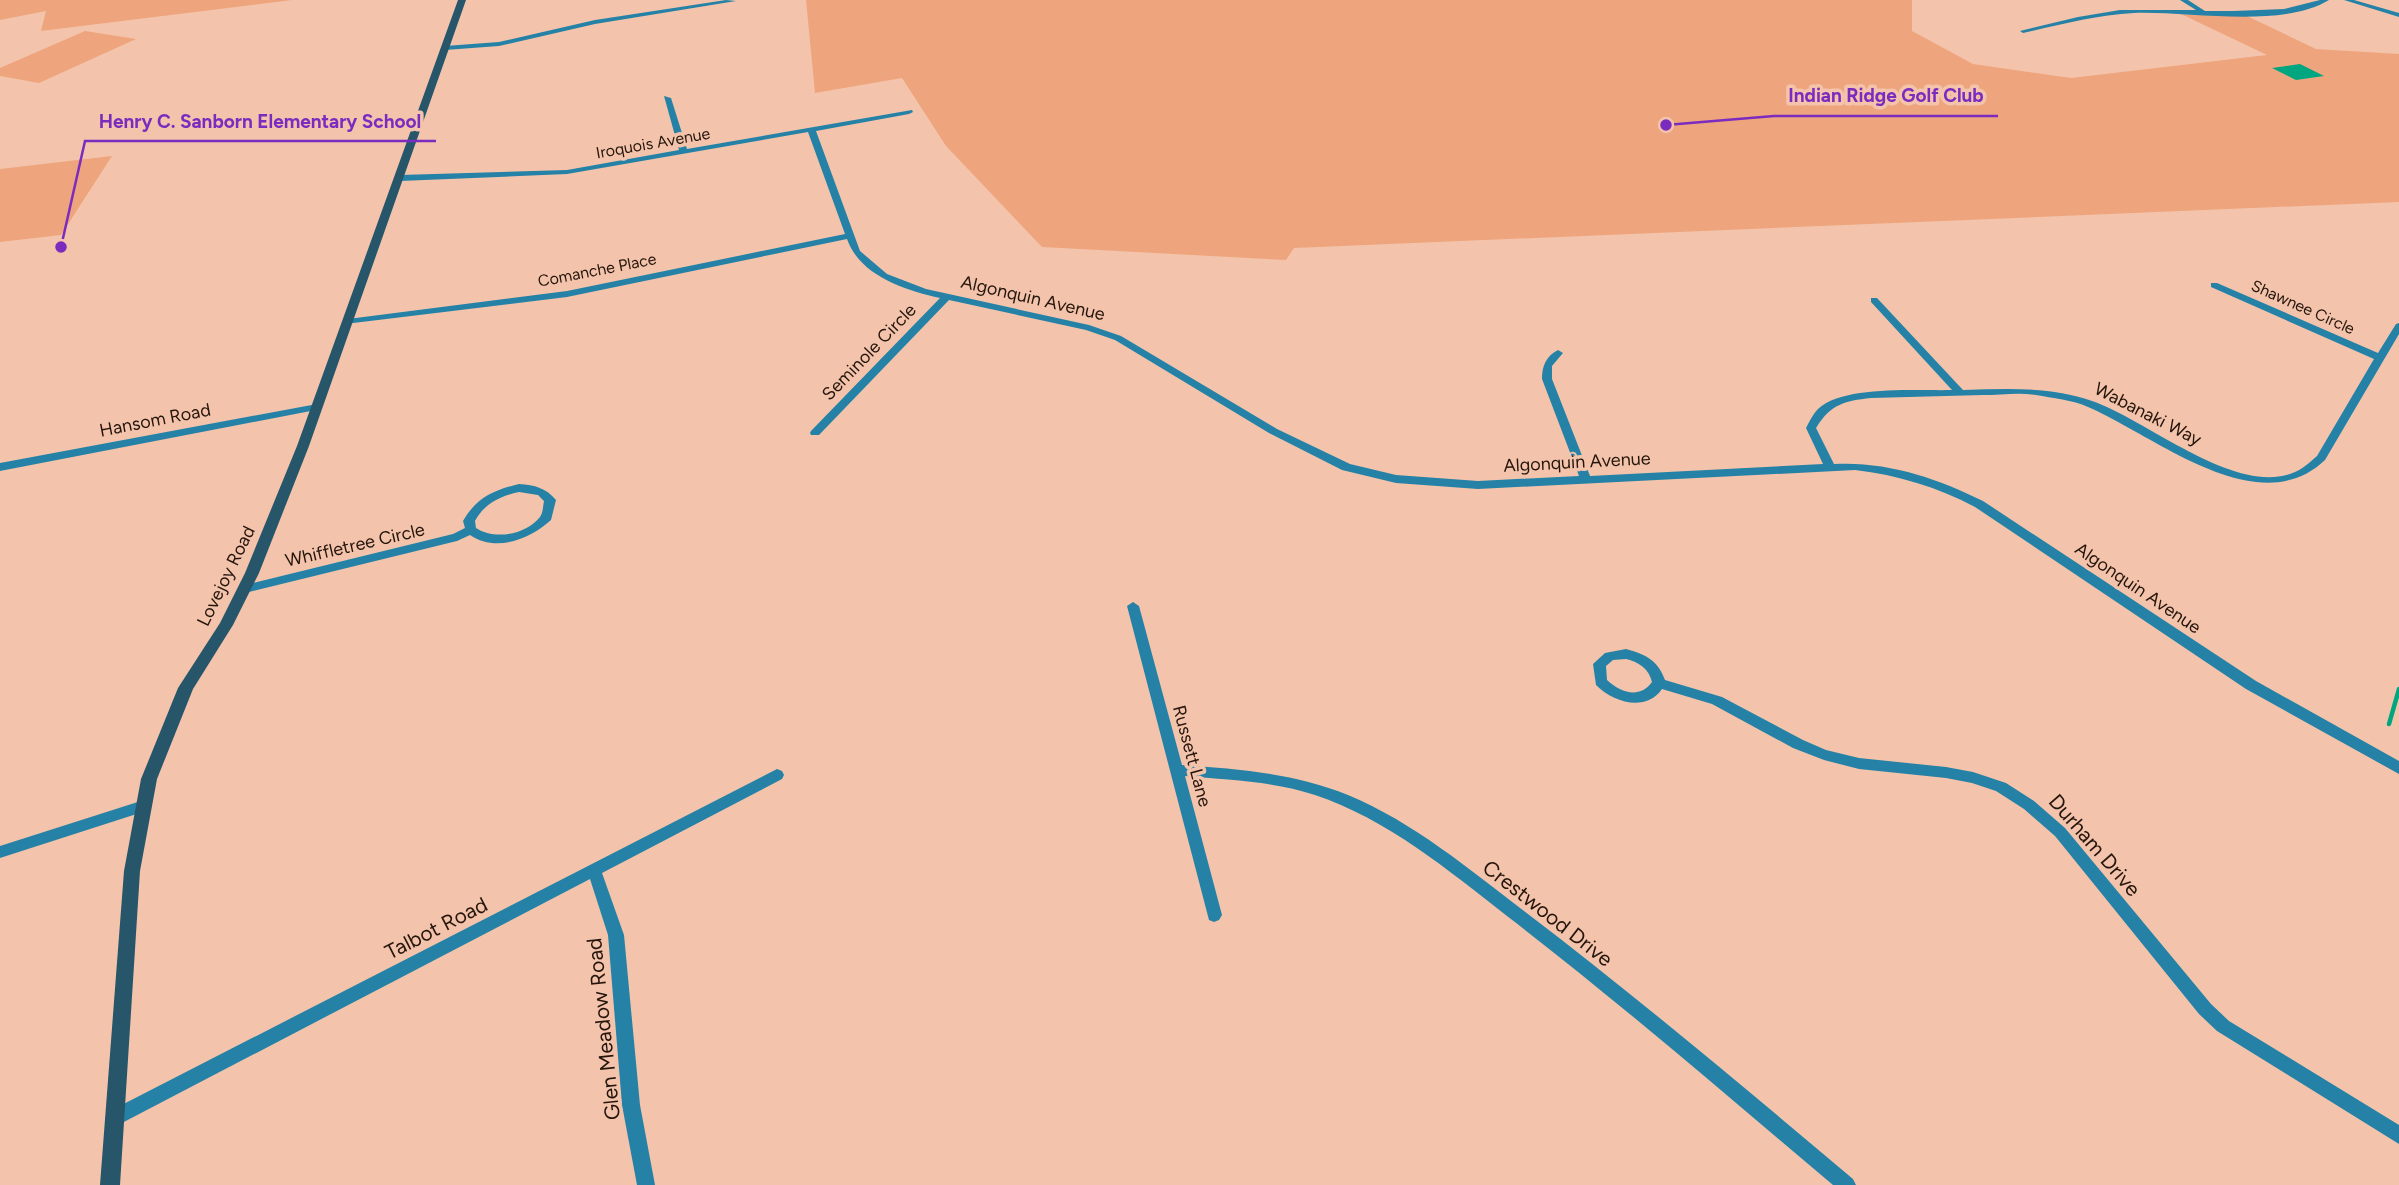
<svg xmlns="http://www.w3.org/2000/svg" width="2399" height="1185" font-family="Figtree,sans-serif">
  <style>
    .green { fill: #eea57d }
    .water { fill: #00a67f }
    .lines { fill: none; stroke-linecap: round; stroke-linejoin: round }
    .stream { stroke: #00a67f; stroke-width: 4.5 }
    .street { fill: #2582a6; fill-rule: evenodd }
    .secondary { fill: #275569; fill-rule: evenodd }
    .labels { text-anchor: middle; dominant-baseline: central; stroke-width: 7; stroke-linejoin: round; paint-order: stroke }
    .far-street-label { font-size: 16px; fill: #25150c; stroke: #f3c4ab }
    .street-label { font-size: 18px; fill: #25150c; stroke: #f3c4ab }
    .near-street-label { font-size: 21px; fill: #25150c; stroke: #f3c4ab }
    .leader { fill: none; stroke: #7b2cbf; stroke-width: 2.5 }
    .callout-dot { fill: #7b2cbf; stroke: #f3c4ab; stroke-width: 2.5 }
    .callout-label { font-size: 19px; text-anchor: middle; font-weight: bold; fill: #7b2cbf; stroke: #f3c4ab; stroke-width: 7; stroke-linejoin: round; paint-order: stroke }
  </style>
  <rect width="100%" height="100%" fill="#f3c4ab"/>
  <path class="green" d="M0,0H292L41,31L46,11L0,20Z
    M806,0H1912V31L1973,64L2071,78L2267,55L2181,14L2247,16L2316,49L2399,54V202L1294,248L1286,260L1042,247L946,146L902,78L815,93Z
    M85,31L136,39L39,83L0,76V68Z
    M112,156L61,235L0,242V169Z"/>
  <path class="water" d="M2300,64L2324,76L2296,80L2272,68Z"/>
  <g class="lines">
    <path class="stream" d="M2389,724L2399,689"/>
    <path class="street" d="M726,0L736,1L595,24L499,46L445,50L441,48L445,46L499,42L595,20Z
      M2180,0H2188L2205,11H2233L2284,9L2320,0H2329C2282,29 2188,11 2134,13C2096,15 2059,25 2023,33L2020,31L2078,17L2120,10H2196Z
      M2344,0H2354L2399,13V17Z
      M664,96L671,98L687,149L912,110L913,112L909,114L816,131L860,251L887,274L926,289L1089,325L1121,336L1277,429L1350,464L1396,475L1478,481L1579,476L1542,379C1542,366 1546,356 1558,350L1563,353L1552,366V379L1590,476L1823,464L1806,428C1809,422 1813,414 1818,409C1843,385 1918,391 1952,390L1871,302V298H1877L1963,390C2007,389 2050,386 2092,401C2146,419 2237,498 2295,472C2304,468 2310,462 2317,456L2374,359L2211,287V283H2217L2378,353L2396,324L2399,323V334L2325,460C2258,524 2154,435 2088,407C2073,400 2052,398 2036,395C2019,392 2000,395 1983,395C1946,396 1908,397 1871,398C1844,401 1831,404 1816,428L1834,464C1886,461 1937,478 1983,501L2256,681L2399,761V774L2246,689L1975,507C1937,487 1898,475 1855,470L1478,489L1396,483L1342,470L1269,433L1115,340L1086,330L949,300L819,435H811L810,433L811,431L940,298C905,290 860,276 847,239L567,297L345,324V320L348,319L567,291L845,234L808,132L567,174L400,181L396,178L400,175L567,170L679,150Z
      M317,404L322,407L321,409L0,471V463Z
      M519,484C535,485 546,488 556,500L551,520C530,539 496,553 470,535L457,541L245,593L239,589L245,585L453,534L465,528L463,521C476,498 494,490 519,484ZM519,492L538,495L544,501C543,506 543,513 540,517C526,535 494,540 476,528L475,521C484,504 500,496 519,492Z
      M1133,602L1139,606L1182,765C1238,769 1294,773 1348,795C1413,822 1469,869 1524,911C1637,997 1745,1088 1853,1179L1856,1185H1833C1725,1094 1619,1002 1507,916C1448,870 1387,819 1315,795C1273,781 1228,780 1185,776L1222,915L1219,920L1214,922L1209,920L1127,606Z
      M1626,649C1645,654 1658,660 1665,680L1722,697L1803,740L1826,750L1859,758L1946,767L1973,772L2006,783L2034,801L2065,828L2211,1004L2229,1021L2399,1125V1144L2217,1031L2199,1014L2055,836L2024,809L1996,791L1972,783L1946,778L1859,769L1824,760L1793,748L1712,704L1662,689C1646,712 1614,703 1596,685L1593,664L1605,653ZM1626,659C1639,662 1649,669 1652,682C1640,699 1621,693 1607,680L1606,666L1613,660Z
      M777,769L782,771L784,775L782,779L602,873L624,935L640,1105L655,1185H637L622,1105L608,935L590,879L120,1124L114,1127L108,1124L105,1118L108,1112Z
      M144,800L149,802L151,806L149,810L0,858V846Z"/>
    <path class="secondary" d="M458,0H466L309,446L259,573L233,625L193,689L157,779L140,871L120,1185H100L124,871L141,779L178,688L220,623L245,573L297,446Z"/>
  </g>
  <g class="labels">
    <g class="far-street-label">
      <text transform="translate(653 143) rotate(-10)">Iroquois Avenue</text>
      <text transform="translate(597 270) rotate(-11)">Comanche Place</text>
      <text transform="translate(2303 307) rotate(24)">Shawnee Circle</text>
    </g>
    <g class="street-label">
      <text transform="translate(1033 298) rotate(13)">Algonquin Avenue</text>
      <text transform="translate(869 352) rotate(-46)">Seminole Circle</text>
      <text transform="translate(2148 414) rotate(27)">Wabanaki Way</text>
      <text transform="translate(155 420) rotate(-11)">Hansom Road</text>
      <text transform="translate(1577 462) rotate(-3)">Algonquin Avenue</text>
      <text transform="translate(355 545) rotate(-13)">Whiffletree Circle</text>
      <text transform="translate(226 576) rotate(-64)">Lovejoy Road</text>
      <text transform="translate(2138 588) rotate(34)">Algonquin Avenue</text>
      <text transform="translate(1192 756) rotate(75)">Russett Lane</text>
    </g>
    <g class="near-street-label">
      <text transform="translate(2095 845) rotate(49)">Durham Drive</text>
      <text transform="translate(1548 913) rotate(38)">Crestwood Drive</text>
      <text transform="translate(436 928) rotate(-27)">Talbot Road</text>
      <text transform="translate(603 1029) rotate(-96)">Glen Meadow Road</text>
    </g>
  </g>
  <path class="leader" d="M1666 125L1774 116H1998M61 247L85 141H436"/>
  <g class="callout-dot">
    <circle cx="1666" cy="125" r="7"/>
    <circle cx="61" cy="247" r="7"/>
  </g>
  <g class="callout-label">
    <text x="1886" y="102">Indian Ridge Golf Club</text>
    <text x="260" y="128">Henry C. Sanborn Elementary School</text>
  </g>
</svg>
